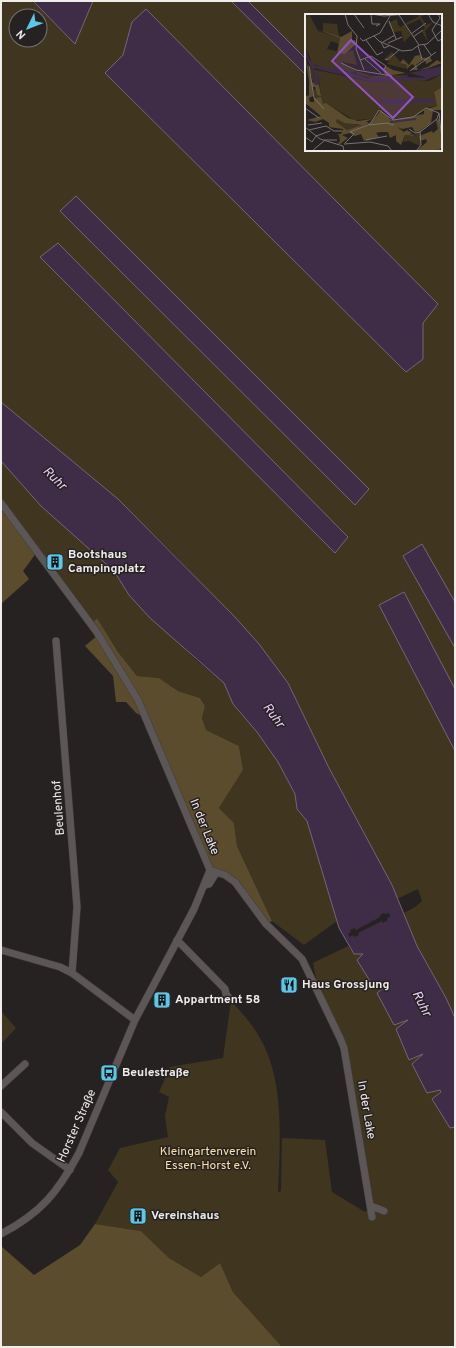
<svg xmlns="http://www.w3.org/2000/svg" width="456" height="1348" font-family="Overpass,sans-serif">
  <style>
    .green { fill: #40351f; fill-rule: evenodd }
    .forest { fill: #5b4c2d }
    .water { fill: #3f2d47; stroke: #746678 }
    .pier { fill: #272222 }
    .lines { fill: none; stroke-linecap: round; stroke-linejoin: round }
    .street-casing { stroke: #413c3c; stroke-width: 8 }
    .street { stroke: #5c5656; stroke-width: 7 }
    .labels { text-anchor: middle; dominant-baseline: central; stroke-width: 3; stroke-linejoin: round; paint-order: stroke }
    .poi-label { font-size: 12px; font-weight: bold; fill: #f0ecec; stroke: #272222; text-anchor: start }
    .street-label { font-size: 12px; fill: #f0ecec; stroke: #272222 }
    .park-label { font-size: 12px; fill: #fee1a8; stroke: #272222 }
    .water-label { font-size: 13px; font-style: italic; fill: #efcbff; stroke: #272222 }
    .inset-river { fill: none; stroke: #3f2d47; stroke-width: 2 }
    .inset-road { fill: none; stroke: #777373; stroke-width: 1 }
    .view { fill: #9252c8; fill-opacity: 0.15; stroke: #9252c8; stroke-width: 2 }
    .inset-edge { fill: none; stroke: #f0ecec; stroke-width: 2 }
  </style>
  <rect width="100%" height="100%" fill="#272222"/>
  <path class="green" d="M1,1H455V1018L446,998L417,946L404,913L415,907L422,901L418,889L397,899L392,885L329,768L288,683L259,644L174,554L118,499L1,402ZM306,15H441V150H306ZM16,16H40V40H16Z
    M1,461L36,500L114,571L129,595L196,660L224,683L233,704L257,732L278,762L295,794L297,809L307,821L337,921L304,945L272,921L237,846L234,823L219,808L243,770L239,746L206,730L202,718L205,706L200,698L178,691L159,678L137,676L118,652L97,618L92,623L1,501Z
    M348,946L354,954H363L357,960L385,985L386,987L377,993L408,1020L409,1059L423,1054L412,1064L427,1093L440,1090L441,1091L432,1099L450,1128L455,1127V1347H282L233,1292L220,1263L201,1277L169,1258L141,1231L95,1224L118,1182L108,1170L120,1148L168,1137L165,1116L169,1097L159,1092L170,1067L223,1058L231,1001C239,1010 248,1019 255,1030C286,1075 280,1139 278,1192L281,1191L282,1138L325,1140L332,1192L365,1212L370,1209L346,1048L318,988L313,963Z
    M1,1011L16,1028L1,1044Z"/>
  <path class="forest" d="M1,510L37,552L23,571L29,579L1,604Z
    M97,618L118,652L137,676L159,678L178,691L200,698L205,706L202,718L206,730L239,746L243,770L219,808L234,823L237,846L272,921L267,924L236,881L211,869L145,718L136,713L126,702H116L113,676L85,646L98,635L92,623Z
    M95,1224L141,1231L169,1258L201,1277L220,1263L233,1292L282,1347H1V1246L34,1275L80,1245Z"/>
  <path class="water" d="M33,1H93L75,44Z
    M231,1H248L306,59V75Z
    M146,9L438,304L423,323V359L406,372L105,73L123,55L132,22Z
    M76,196L369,489L355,505L60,211Z
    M58,243L348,537L335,553L40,257Z
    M1,402L118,499L234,616L259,644L288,683L329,768L392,885L417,946L446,998L455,1018V1127L450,1128L432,1099L441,1092L440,1090L427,1093L412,1064L423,1054L409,1060L396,1029L408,1020L394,1025L377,993L385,987V985L373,986L357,960L363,954H354L339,928L307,821L297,809L295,794L278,762L257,732L233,704L224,683L150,618L129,595L114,571L41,506L1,461Z
    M422,544L455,602V648L403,556Z
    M404,592L455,689V751L379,605Z"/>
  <path class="pier" d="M384,913L385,914L389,913L390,917L387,918L388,920L383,923L382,921L358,933L359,935L354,937L353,935L350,937L348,934L351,932L350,930L355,928L356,930L380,917V915Z"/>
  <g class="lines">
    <g class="street-casing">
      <path id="street" d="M1,503L96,631L138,700L210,870L225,875L235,882L266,924L302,959L340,1038L344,1048L372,1217
        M56,641L77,907L72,973
        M205,885L209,884L216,873
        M177,940L225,989L226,994L230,999
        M1,950L60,967L72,973L135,1020
        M1,1086L25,1064
        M1,1112L32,1143L70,1170
        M371,1206L384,1211
        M1,1234C41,1213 58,1192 79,1153L135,1020L194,909L210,870"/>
    </g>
    <use href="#street" class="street"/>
  </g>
  <defs>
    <g id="building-square" transform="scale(0.9)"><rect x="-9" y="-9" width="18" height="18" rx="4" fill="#5ac8e6" stroke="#272222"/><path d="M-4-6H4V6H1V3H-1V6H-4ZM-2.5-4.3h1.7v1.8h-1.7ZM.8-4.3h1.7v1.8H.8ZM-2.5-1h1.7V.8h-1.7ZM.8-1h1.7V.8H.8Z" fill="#111"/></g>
    <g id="restaurant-square" transform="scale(0.9)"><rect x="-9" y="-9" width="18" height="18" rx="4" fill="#5ac8e6" stroke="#272222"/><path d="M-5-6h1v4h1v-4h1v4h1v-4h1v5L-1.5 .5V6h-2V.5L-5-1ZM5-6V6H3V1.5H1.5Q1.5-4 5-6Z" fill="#111"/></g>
    <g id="bus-square" transform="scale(0.9)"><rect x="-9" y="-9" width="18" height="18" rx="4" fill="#5ac8e6" stroke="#272222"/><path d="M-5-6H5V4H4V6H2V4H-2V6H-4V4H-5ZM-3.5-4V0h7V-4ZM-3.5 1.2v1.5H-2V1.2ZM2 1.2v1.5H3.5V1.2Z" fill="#111"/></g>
  </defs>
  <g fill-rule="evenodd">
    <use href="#building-square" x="55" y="562"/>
    <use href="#restaurant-square" x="289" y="985"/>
    <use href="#building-square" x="162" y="1000"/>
    <use href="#bus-square" x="109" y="1073"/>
    <use href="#building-square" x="138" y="1216"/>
  </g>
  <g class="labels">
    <g class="poi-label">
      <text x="68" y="555">Bootshaus<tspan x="68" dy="14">Campingplatz</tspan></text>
      <text x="302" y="985">Haus Grossjung</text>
      <text x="175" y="1000">Appartment 58</text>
      <text x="122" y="1073">Beulestraße</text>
      <text x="151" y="1216">Vereinshaus</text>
    </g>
    <g class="street-label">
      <text transform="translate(59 808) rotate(-94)">Beulenhof</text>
      <text transform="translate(204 827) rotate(68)">In der Lake</text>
      <text transform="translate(366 1110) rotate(80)">In der Lake</text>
      <text transform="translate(77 1126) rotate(-66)">Horster Straße</text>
    </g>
    <g class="park-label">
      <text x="208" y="1152">Kleingartenverein<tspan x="208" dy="14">Essen-Horst e.V.</tspan></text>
    </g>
    <g class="water-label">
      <text transform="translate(54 479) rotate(44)">Ruhr</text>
      <text transform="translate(273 716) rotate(53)">Ruhr</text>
      <text transform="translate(421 1004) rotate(63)">Ruhr</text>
    </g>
  </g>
  <g transform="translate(305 14)">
    <rect width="137" height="137" fill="#272222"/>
    <path d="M1,0H4L13,17L35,24L34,30L26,27L22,35L40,39L48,36L52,51L37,48L50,57V59L16,54L7,49L0,32V1L3,5ZM113,0H121L116,3L121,11L128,8L120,17L123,28L117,18L120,14L115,5L102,11L101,9L113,3ZM92,5L93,11L96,13L100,10L106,21L99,28L96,17L89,18L83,9ZM18,9L32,10L34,23L18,18ZM87,38L97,50L102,51V55L82,50L84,47L80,45L77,48L80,44ZM3,50L7,55L67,68L107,65L124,67L137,60V73L129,78L132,92L122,94L112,101L89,105L75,95L67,105L49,106L24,91H18L16,83L9,84L7,73L16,81L13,61L8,57L10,68H8ZM51,57L66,62L101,61L96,64H67L57,62L51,60ZM32,105L52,111H57L42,116L31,108ZM116,116L115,132L104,127L98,128L100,121L108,122Z" fill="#40351f"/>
    <path d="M11,15L36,23L47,17V27L50,26L51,30L40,40L32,39L35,24ZM114,41L118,44L125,43L127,47L121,50L120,46H118L111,51L113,56L123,53L132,46L137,49L121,55L112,56H106L110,52L107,50L102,55V51L95,49L98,45L104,51L110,42ZM0,42L7,68L14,71L16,82L12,81L10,73H7L8,82L4,84L5,88H9V84L16,83L18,90L21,89L43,104L53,107L67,105L61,108L65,109L47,117L65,110L76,96L86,106L119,100V96L132,92L129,78L137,73V96H128L126,109L115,117L110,118L107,113L97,115L92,113L99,118L102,116L107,119L105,121L109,120L108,122L100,121L96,131L91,127V121L85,124L83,118H75L71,119L74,123L59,127L56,120L50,122L45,119L37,121L43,124L35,130H33L35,127L34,121L32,120H36L38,115L24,113V109L18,105L10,108L2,106L16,102L0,89V83L4,81V67ZM32,105L40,109L57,111L42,116L31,108ZM81,52L88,56L101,59L81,62L78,56ZM134,105L137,133L133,137H131L133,134L130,137H111L122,128L121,125L115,127L114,122L127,117L128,119L133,115L131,106Z" fill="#5b4c2d" fill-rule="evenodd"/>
    <path d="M0,32L4,45L11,52L39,56L61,64H96L103,60L102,63L122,64L105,59L137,52V60L121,66L67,68L8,54L13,61L14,71H10L9,60L0,41ZM129,84V89H104L102,85ZM100,85L101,90H75L73,87Z" fill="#3f2d47"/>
    <path class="inset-river" d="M85,108L111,105"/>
    <path class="inset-road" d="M40,0L43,11L52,22L51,35L59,56M49,0L59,14M66,0L79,2L101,0M66,0L67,10H75L71,12M123,0L128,8L137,12M133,0L135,4L127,16L133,27L137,25M94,1L114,31L122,30L137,16M84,7L91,25M106,20L121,9M69,22L74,27L97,37L107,36L114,31M108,23L118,16M55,24L58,27L75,19L85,2M61,26L72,41L78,38M76,28L79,34L84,32M78,28L90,21M83,29L97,23M119,31L126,41M113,32L117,45M60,45L76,59M80,45L82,46L94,36M55,46L66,42L81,52L79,55M36,49L51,56L87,62M4,52L9,84L19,95M105,57L131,38M0,94L14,104M3,111L17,109M64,111L82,109L89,111M0,113L15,125L38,132L39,137M104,115L110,119L115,118M4,116L21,112L29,117H37M0,123L7,128L11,122L25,117M19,126H32M61,126L82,122M40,129L49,120L45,118L65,110L74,96L88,106L108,103L121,94L134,99L137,128M39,130L65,128L83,132L87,137M7,137L19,127M111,137L116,131L115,118L132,105L134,99"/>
    <path class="view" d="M46,26L108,83L88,104L27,47Z"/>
    <rect width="137" height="137" class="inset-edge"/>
  </g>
  <rect width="456" height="1348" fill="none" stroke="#f0ecec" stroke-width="4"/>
  <g transform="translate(28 28) rotate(227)"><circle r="19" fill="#272222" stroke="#777373"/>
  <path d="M0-3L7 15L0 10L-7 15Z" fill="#5ac8e6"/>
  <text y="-6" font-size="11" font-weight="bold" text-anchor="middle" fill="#f0ecec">N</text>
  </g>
</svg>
